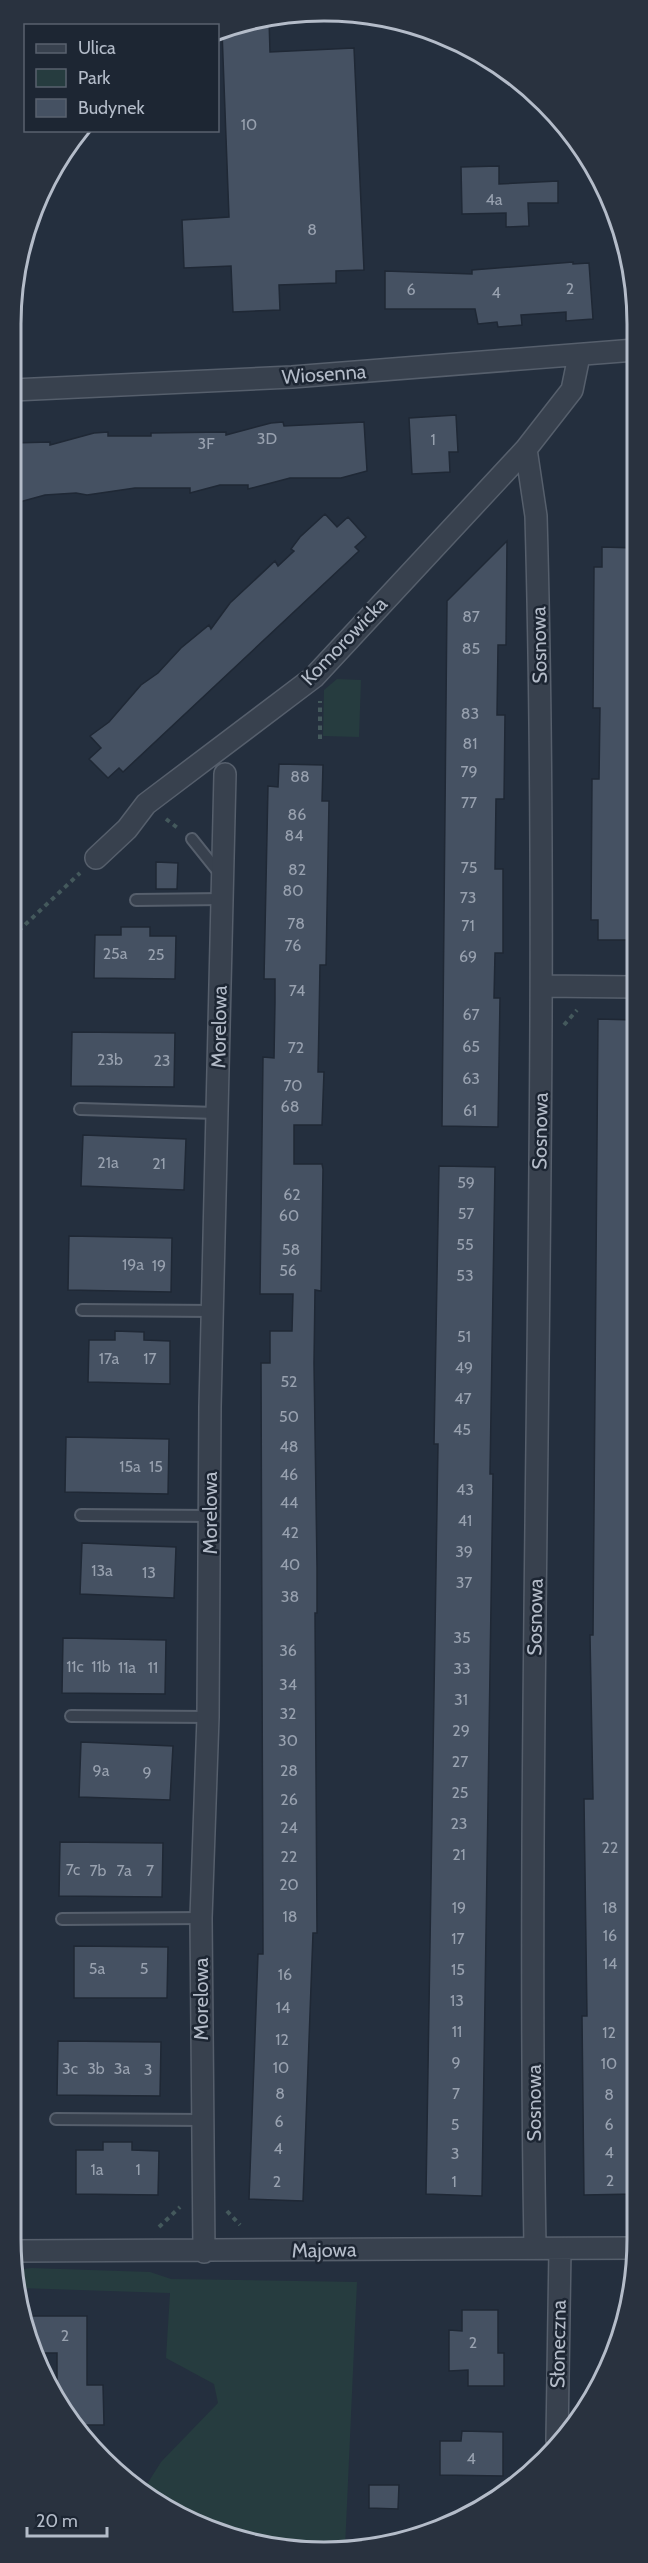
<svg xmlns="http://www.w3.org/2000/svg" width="648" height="2563" font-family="Cabin,sans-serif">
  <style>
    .green { fill: #263c3f }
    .building { fill: #455162; stroke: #1f2835; stroke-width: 1.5 }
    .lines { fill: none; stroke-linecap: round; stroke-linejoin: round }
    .service-casing { stroke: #565f6c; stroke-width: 14 }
    .minor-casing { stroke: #565f6c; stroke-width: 24 }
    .path { stroke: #44595c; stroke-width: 4; stroke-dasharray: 4.5 4.5; stroke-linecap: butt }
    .service { stroke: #38414e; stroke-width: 10 }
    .minor { stroke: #38414e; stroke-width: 21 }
    .labels { text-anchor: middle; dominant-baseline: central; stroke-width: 5; stroke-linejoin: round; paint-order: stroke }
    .number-label { font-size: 16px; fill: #98a1af }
    .street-label { font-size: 20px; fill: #b4bcc9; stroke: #1d2633 }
    .rim { fill: none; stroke: #b4bcc9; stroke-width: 3 }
  </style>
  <rect width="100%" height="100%" fill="#242f3e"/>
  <path class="green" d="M337,679L361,680L359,737L323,736L324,690Z
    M31,2268L150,2272L171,2279L357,2282L345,2548L303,2552L186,2520L144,2489L161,2462L218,2403L214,2384L166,2358L170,2293L20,2288L17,2270Z"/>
  <path class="building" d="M269,19L270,52L354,48L364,270L336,271V283L279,285L280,310L233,312L231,266L184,268L182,220L229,217L222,31L243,21Z
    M499,166V184L558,181V203H528L529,226L506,227V213L462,214L461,167Z
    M573,262V264L589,263L593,319L566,321V312L521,315L522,325L498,327L497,322L478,324L475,309H385V271L472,274V270Z
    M456,415L458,452H449L450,472L412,474L409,418Z
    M283,422L284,426L364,422L367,471L341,478H290L248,489V485H220L190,493V488H135L87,495L76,493L45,495L16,503V495H13V443L50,442V445L94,433L108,432V436H151V433L226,432V435L271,423Z
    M325,514L337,527L348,517L366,537L355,547L359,551L123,772L119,768L108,778L89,759L101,748L90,736L109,722L141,685L158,673L181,648L209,625L211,629L230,603L275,561L278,566L294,551L291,549L300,537Z
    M507,541L506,645H498L497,715H505L504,799H496L495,869H503V953H495L494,998H500L498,1127L442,1126L447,601Z
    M602,547L635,548V940H598V920H591L592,779H599L600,708H593L594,567H602Z
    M279,764L323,765L322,801H329L326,965H320L319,1022L318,1072H324L322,1125H294V1164H322L323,1169L321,1291L315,1290L314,1363L317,1567V1613H315L317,1933H313L303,2201L249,2199L258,1954H263L261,1363H270V1331H292L293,1294H260L263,1057L274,1058L275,1002V979H264L268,786L278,787Z
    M156,862L178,863L177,889H156Z
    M121,927H150V936H176L175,979L94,978L95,935H121Z
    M598,1019L635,1020V2194L584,2195L582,2016H587L584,1799H593L590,1635H593Z
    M72,1032L175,1033L174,1087L71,1086Z
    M83,1135L186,1139L184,1190L81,1186Z
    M439,1166L495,1167L490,1474H493L482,2196L426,2194L438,1444H434Z
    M69,1236L172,1238L171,1292L68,1290Z
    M115,1331L144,1332V1340L170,1341V1384L88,1382L89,1340H115Z
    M66,1437L169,1439L168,1494L65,1492Z
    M82,1543L176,1547L174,1598L80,1594Z
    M63,1638L166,1640L165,1694L62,1693Z
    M81,1742L173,1746L170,1800L79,1797Z
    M60,1842L163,1843L162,1897L59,1896Z
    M74,1946L168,1947L167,1998H74Z
    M58,2041L161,2042L160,2096L57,2095Z
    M103,2142H132V2150L159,2151L158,2195L76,2194V2150H103Z
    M462,2310H498V2353H504V2386H468V2370L449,2371V2330L462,2331Z
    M32,2316H87V2385H103L104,2425H76L57,2395V2353H33Z
    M462,2431L503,2432V2476L440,2475V2441H461Z
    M369,2485H399L398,2509L369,2508Z"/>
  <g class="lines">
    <g class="service-casing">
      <path id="service" d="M192,839L220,874
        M136,900L223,899
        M80,1109L217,1113
        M82,1310L213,1311
        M81,1515L210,1516
        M71,1716L208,1717
        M62,1919L201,1918
        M56,2119L202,2120"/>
    </g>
    <g class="minor-casing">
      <path id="minor" d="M13,390L292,377L635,350
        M526,449L536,516C552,1093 525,1670 535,2247
        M96,858L127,829L146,804L314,677L526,449L572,390L579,356
        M542,986L635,987
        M13,2251L635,2248
        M204,2252L201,1918L208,1717L210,1407L225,774
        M557,2440L560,2249"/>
    </g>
    <path class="path" d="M320,739V701
      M166,819L179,829
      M12,937L80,873
      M564,1025L577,1010
      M227,2211L240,2225
      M159,2227L180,2207"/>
    <use href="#service" class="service"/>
    <use href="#minor" class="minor"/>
  </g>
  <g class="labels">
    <g class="number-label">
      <text x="249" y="124">10</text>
      <text x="494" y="199">4a</text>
      <text x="312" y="229">8</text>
      <text x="570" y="288">2</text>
      <text x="411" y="289">6</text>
      <text x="496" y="292">4</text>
      <text x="267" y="438">3D</text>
      <text x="433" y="439">1</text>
      <text x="206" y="443">3F</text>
      <text x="471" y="616">87</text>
      <text x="471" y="648">85</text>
      <text x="470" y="713">83</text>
      <text x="470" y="743">81</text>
      <text x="469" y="771">79</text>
      <text x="300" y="776">88</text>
      <text x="469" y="802">77</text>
      <text x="297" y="814">86</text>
      <text x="294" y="835">84</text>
      <text x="469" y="867">75</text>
      <text x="297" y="869">82</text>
      <text x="293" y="890">80</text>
      <text x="468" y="897">73</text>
      <text x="296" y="923">78</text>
      <text x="468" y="925">71</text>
      <text x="293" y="945">76</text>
      <text x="115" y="953">25a</text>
      <text x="156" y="954">25</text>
      <text x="468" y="956">69</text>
      <text x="297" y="990">74</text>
      <text x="471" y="1014">67</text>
      <text x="471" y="1046">65</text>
      <text x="296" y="1047">72</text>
      <text x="110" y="1059">23b</text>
      <text x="162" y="1060">23</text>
      <text x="471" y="1078">63</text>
      <text x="293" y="1085">70</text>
      <text x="290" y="1106">68</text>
      <text x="470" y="1110">61</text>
      <text x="108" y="1162">21a</text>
      <text x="159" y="1163">21</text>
      <text x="466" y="1182">59</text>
      <text x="292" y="1194">62</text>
      <text x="466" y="1213">57</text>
      <text x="289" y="1215">60</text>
      <text x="465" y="1244">55</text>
      <text x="291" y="1249">58</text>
      <text x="133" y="1264">19a</text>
      <text x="159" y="1265">19</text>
      <text x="288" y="1270">56</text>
      <text x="465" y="1275">53</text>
      <text x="464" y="1336">51</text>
      <text x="109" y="1358">17a</text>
      <text x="150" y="1358">17</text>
      <text x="464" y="1367">49</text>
      <text x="289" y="1381">52</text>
      <text x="463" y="1398">47</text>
      <text x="289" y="1416">50</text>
      <text x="462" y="1429">45</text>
      <text x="289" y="1446">48</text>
      <text x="130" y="1466">15a</text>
      <text x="156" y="1466">15</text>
      <text x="289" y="1474">46</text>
      <text x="465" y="1489">43</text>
      <text x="289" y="1502">44</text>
      <text x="465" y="1520">41</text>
      <text x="290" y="1532">42</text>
      <text x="464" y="1551">39</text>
      <text x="290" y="1564">40</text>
      <text x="102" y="1570">13a</text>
      <text x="149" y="1572">13</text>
      <text x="464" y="1582">37</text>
      <text x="290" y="1596">38</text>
      <text x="462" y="1637">35</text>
      <text x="288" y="1650">36</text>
      <text x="75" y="1666">11c</text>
      <text x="101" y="1666">11b</text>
      <text x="127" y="1667">11a</text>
      <text x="153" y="1667">11</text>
      <text x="462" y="1668">33</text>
      <text x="288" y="1684">34</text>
      <text x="461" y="1699">31</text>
      <text x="288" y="1713">32</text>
      <text x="461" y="1730">29</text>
      <text x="288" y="1740">30</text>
      <text x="460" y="1761">27</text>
      <text x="101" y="1770">9a</text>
      <text x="289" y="1770">28</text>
      <text x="147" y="1772">9</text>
      <text x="460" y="1792">25</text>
      <text x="289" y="1799">26</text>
      <text x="459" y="1823">23</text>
      <text x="289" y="1827">24</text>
      <text x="610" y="1847">22</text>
      <text x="459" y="1854">21</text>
      <text x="289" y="1856">22</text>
      <text x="73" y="1869">7c</text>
      <text x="98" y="1870">7b</text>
      <text x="124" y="1870">7a</text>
      <text x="150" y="1870">7</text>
      <text x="289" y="1884">20</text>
      <text x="459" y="1907">19</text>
      <text x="610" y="1907">18</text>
      <text x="290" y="1916">18</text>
      <text x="610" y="1935">16</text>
      <text x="458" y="1938">17</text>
      <text x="610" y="1963">14</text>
      <text x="97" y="1968">5a</text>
      <text x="144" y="1968">5</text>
      <text x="458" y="1969">15</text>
      <text x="285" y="1974">16</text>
      <text x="457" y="2000">13</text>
      <text x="283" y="2007">14</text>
      <text x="457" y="2031">11</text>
      <text x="609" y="2032">12</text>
      <text x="282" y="2039">12</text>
      <text x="456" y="2062">9</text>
      <text x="609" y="2063">10</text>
      <text x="281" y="2067">10</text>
      <text x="70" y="2068">3c</text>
      <text x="96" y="2068">3b</text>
      <text x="122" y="2068">3a</text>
      <text x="148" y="2069">3</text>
      <text x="280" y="2093">8</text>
      <text x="456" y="2093">7</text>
      <text x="609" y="2094">8</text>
      <text x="279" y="2121">6</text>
      <text x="455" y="2124">5</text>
      <text x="609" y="2124">6</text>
      <text x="278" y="2148">4</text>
      <text x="609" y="2152">4</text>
      <text x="455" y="2153">3</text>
      <text x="97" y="2169">1a</text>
      <text x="138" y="2169">1</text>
      <text x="610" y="2180">2</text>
      <text x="277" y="2181">2</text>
      <text x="454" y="2181">1</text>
      <text x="65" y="2335">2</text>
      <text x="473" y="2342">2</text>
      <text x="471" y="2458">4</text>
    </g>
    <g class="street-label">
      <text transform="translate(324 374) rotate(-4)">Wiosenna</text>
      <text transform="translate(344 641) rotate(-46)">Komorowicka</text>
      <text transform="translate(539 645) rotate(-91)">Sosnowa</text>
      <text transform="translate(219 1027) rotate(-89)">Morelowa</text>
      <text transform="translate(540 1131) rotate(-89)">Sosnowa</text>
      <text transform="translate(210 1513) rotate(-90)">Morelowa</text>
      <text transform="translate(535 1617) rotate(-89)">Sosnowa</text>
      <text transform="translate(201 1999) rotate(-90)">Morelowa</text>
      <text transform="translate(534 2103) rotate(-90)">Sosnowa</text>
      <text transform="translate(324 2250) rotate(-1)">Majowa</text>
      <text transform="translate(558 2344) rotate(-89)">Słoneczna</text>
    </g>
  </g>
  <path d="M0 0H648V2563H0ZM324 21H324A303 303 0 0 1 627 324V2239A303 303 0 0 1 324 2542H324A303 303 0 0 1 21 2239V324A303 303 0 0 1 324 21Z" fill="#29323f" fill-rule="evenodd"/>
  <path class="rim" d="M324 21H324A303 303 0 0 1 627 324V2239A303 303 0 0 1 324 2542H324A303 303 0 0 1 21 2239V324A303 303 0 0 1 324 21Z"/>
  <rect x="24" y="24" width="195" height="108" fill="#1d2633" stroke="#59626f" stroke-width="1.5"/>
  <rect x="36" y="44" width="30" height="9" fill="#38414e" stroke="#59626f" stroke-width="1.5"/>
  <text x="78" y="54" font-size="18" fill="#b4bcc9">Ulica</text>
  <rect x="36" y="69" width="30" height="18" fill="#263c3f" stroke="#59626f" stroke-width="1.5"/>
  <text x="78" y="84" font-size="18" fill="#b4bcc9">Park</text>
  <rect x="36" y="99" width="30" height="18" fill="#455162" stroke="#59626f" stroke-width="1.5"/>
  <text x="78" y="114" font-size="18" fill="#b4bcc9">Budynek</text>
  <path d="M27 2527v9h80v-9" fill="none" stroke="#b4bcc9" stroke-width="3"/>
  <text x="36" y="2527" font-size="18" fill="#b4bcc9" stroke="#1d2633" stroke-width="4.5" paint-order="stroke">20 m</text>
</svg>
